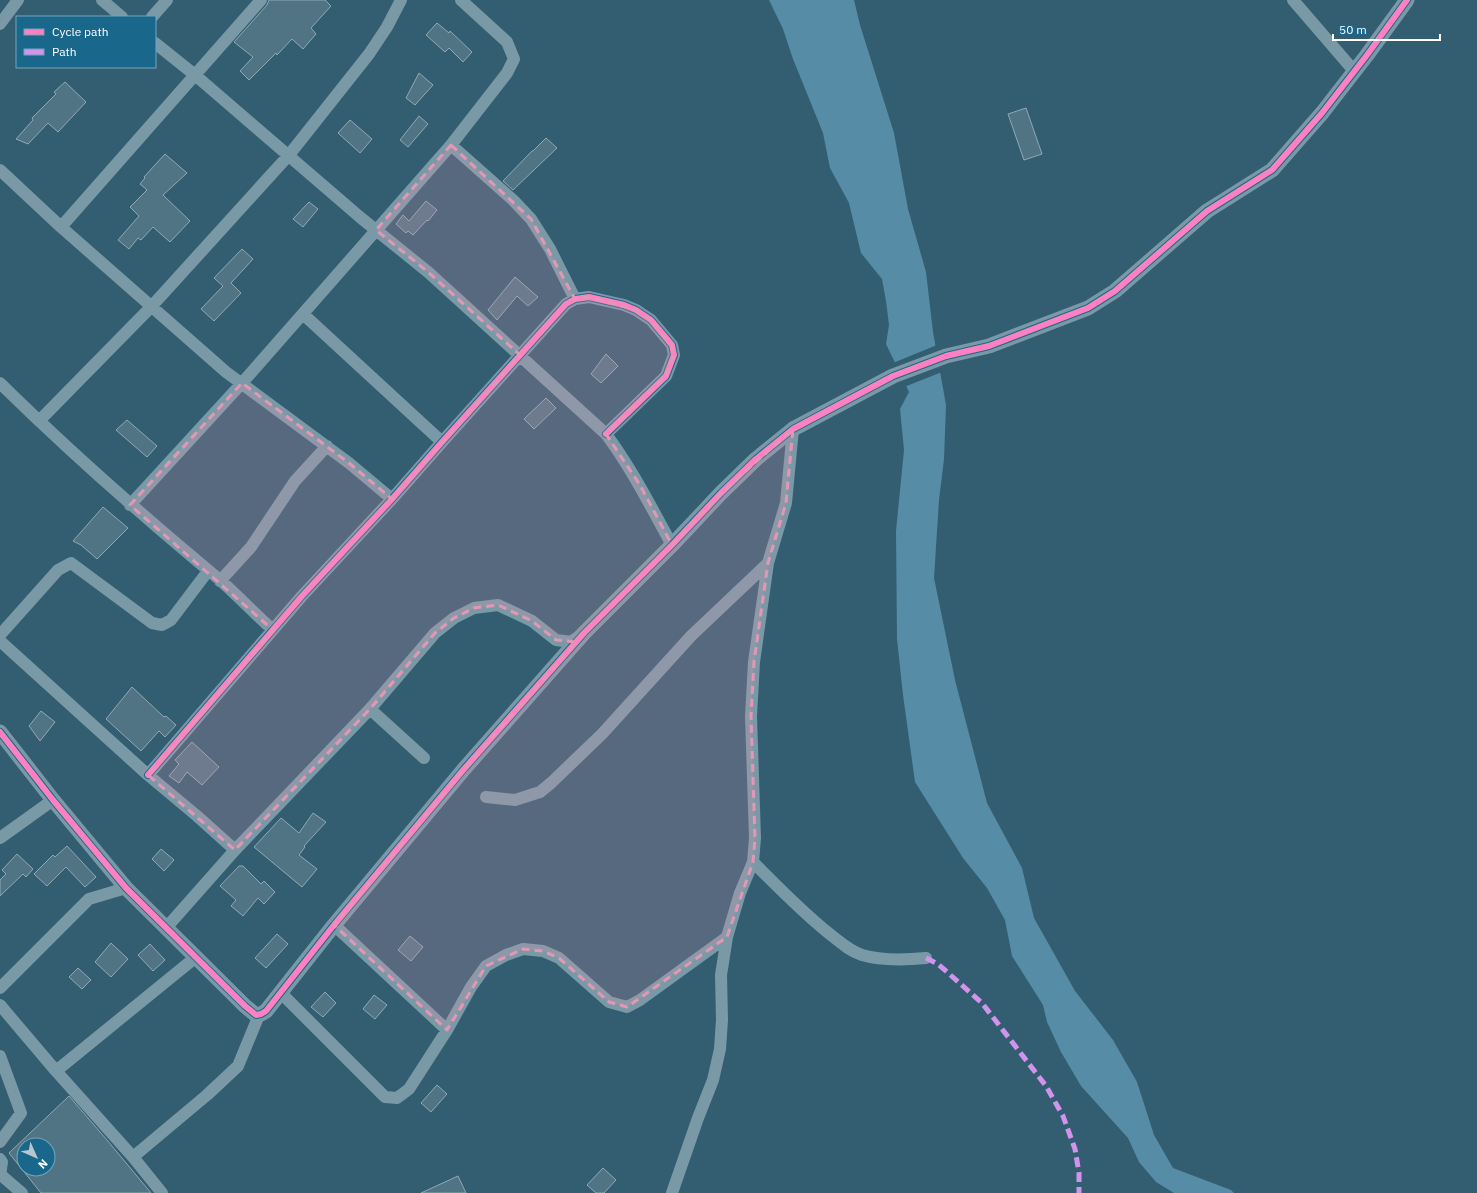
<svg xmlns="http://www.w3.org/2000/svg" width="1477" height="1193" font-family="'IBM Plex Sans',sans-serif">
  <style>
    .water { fill: #568ca5 }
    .pier { fill: #335e72 }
    .building { fill: #517484; stroke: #8fa9b4; fill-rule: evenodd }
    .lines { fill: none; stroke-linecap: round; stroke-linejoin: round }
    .minor { stroke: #7a99a6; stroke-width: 12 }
    .tertiary { stroke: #7a99a6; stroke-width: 15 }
    .quiet { stroke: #d193ec; stroke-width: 5; stroke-dasharray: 10 5; stroke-linecap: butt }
    .cycleway-casing { stroke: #19688c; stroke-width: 8 }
    .cycleway { stroke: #ff80c0; stroke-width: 6 }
    .marked { fill: #e497b5; fill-opacity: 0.2; stroke: #e497b5; stroke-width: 3; stroke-dasharray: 8 5; stroke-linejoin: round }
  </style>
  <rect width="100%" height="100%" fill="#335e72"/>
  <path class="water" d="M769,0H854L860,25L894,133L908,209L926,272L933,332L946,405L944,459L939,500L934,578L955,680L987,803L1022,868L1034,918L1075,991L1113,1040L1137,1082L1154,1135L1173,1168L1231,1190L1234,1193H1174L1156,1182L1139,1162L1128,1138L1081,1086L1061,1052L1047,1022L1043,1005L1012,956L1005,920L987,888L963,858L915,782L903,695L897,639L896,531L904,450L900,409L909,392L886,344L889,325L886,301L882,279L861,253L849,203L830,168L823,133L793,59L783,29Z"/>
  <path class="pier" d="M937,345L942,372L904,387L893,363Z"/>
  <path class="building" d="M269,0H325L331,6L311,28L316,34L303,49L292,39L277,55L276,53L249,80L240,71L253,57L234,42L267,5Z
    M437,23L449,33L450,31L472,52L463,62L449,48L445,52L426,35Z
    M419,73L433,85L415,105L406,98Z
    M65,82L86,102L58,132L48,123L28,144L16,139L33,120L32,118L56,94L54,92Z
    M1026,108L1042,154L1024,160L1008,114Z
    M419,116L428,124L408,147L400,140Z
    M350,120L372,139L360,153L338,133Z
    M546,138L557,148L513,190L503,181L532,151H533Z
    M165,154L187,173L163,195L190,221L170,242L153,227L141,240L138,238L129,249L118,240L139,216L130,207L147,190L140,184L145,178L144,177Z
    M426,201L437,210L428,221L427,220L413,235L408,231L406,233L396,224L403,215L409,221Z
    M309,202L318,209L303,227L293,219Z
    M242,249L253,259L231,283L241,293L214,321L201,309L223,286L214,278Z
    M515,277L538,297L528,306L517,296L497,320L488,310Z
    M606,354L618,366L601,383L591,374Z
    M546,398L556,408L534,429L524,419Z
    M127,420L157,446L147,457L116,430Z
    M103,507L128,528L97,559L81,545L73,541Z
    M132,687L164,717L166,716L176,725L165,737L159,731L141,751L106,719Z
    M41,711L55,722L40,741L29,726Z
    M192,742L219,767L202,785L187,772L179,783L169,776L179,764L175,760Z
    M313,813L326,822L304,846L305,847L299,855L317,869L302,887L254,847L281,818L299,833Z
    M67,846L96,877L85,887L66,867L47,886L34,874L53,855L55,857Z
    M161,849L174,860L164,871L152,859Z
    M17,854L33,869L26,877L23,874L0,896V880L6,874L2,870Z
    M239,866H243L261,884L264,881L275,892L264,904L258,898L243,916L231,906L236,900L220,886Z
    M277,934L288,944L266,968L255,958Z
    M410,936L423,947L411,961L398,950Z
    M111,943L128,959L111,977L95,962Z
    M150,944L165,960L153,971L138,955Z
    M78,968L91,980L82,989L69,977Z
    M325,992L336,1003L323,1017L311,1007Z
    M374,995L387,1005L375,1019L363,1009Z
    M437,1085L447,1094L431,1112L421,1103Z
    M69,1096L107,1140L151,1193H41L9,1153ZM24,1145H48V1169H24Z
    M603,1168L616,1180L604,1193H596L587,1185Z
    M458,1176L466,1193H421Z"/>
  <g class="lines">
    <path class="minor" d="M102,0L122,17
      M1293,0L1355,72
      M152,17L167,0
      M0,24L18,0
      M155,43L195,75L361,218L428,272L606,434C632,469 651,507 672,545
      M451,145L513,200L531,219L550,249L575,299
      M0,170L61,227L226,372L349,463L392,499
      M61,227L261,0
      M303,314L442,442
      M0,383C70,452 144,517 220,580C238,596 255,614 273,630
      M39,421L151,307L289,155L369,54L387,27L401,0
      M130,505L242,383L451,145L507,73L514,59L507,42L461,0
      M220,581L251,547L295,481L327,446
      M0,635L58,570L71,563L152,623L162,625L171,620L208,571
      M0,641L148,775L197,816L235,850
      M370,709L424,758
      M148,775L302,596L392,499L442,442L566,304L575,299L589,297L624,305L636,310L651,320L672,345L674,355L666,376L606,434
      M486,797L515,800L540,792L551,783L602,734L691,636L768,563
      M0,838L53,800
      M753,862C778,887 803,913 831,935C841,943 850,951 862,955C882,961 905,960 926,958
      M334,925L447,1030
      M166,928L235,850L370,709L435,633L454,618L474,608L498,605L532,621L556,640L571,642L581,635
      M0,988L89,899L126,888
      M281,993L385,1097L397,1098L409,1089L447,1030L471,987L486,966L506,955L523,949L543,951L559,958L609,1002L627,1007L640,1000L727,937
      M0,1005L56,1071L133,1157L162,1193
      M0,1056L21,1113L0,1142
      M56,1071L196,957
      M133,1157L207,1095L238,1066L259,1015
      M0,1159L2,1162L0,1176
      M1,1175L22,1193
      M672,1193L698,1118L713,1080L720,1049L722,1020L721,975L727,937L740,893L753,862L755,838L751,716L754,662L768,563L786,503L793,429"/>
    <path class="tertiary" d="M0,732L53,800L126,888L245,1006L256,1015L261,1014L266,1011L334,925L464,769L584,633L672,545L721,493L756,459L793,429L893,376L946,356L989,346L1088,308L1115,291L1207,211L1272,170L1322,113L1367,55L1407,0"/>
    <path class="quiet" d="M926,958L938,964L982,1003L1046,1086L1063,1116L1075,1149L1079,1173V1193"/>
    <g class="cycleway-casing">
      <path id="cycleway" d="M0,732L53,800L126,888L245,1006L256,1015L261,1014L266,1011L334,925L464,769L584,633L672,545L721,493L756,459L793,429L893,376L946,356L989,346L1088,308L1115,291L1207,211L1272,170L1322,113L1367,55L1407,0
        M148,775L302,596L392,499L442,442L566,304L575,299L589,297L624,305L636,310L651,320L672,345L674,355L666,376L606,434"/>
    </g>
    <use href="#cycleway" class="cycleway"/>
  </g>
  <path class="marked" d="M451,145L531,219L575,299L589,297L636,310L651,320L672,345L674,355L666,376L606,434L640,485L672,545L721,493L793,429L786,503L768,563L754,662L751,716L755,838L753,862L727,937L627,1007L609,1002L559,958L543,951L523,949L486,966L447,1030L334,925L464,769L576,642L556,640L532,621L498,605L474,608L454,618L435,633L370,709L235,850L148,775L273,630L130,505L242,383L349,463L392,499L520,355L428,272L376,230Z"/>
  <rect x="16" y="16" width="140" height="52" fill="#19688c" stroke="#75a4ba"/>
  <rect x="24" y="29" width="20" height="6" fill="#ff80c0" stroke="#75a4ba"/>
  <text x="52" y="36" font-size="12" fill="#ffffff">Cycle path</text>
  <rect x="24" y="49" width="20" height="6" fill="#d193ec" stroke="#75a4ba"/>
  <text x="52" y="56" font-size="12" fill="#ffffff">Path</text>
  <g transform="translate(36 1157) rotate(135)"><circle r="19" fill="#19688c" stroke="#75a4ba"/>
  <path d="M0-3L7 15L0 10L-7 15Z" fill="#b8c7ce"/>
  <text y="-6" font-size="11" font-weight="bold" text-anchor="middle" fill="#ffffff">N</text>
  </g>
  <path d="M1333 34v6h107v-6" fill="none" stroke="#ffffff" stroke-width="2"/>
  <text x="1339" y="34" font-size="12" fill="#ffffff" stroke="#19688c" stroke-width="3" paint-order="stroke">50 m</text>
</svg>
